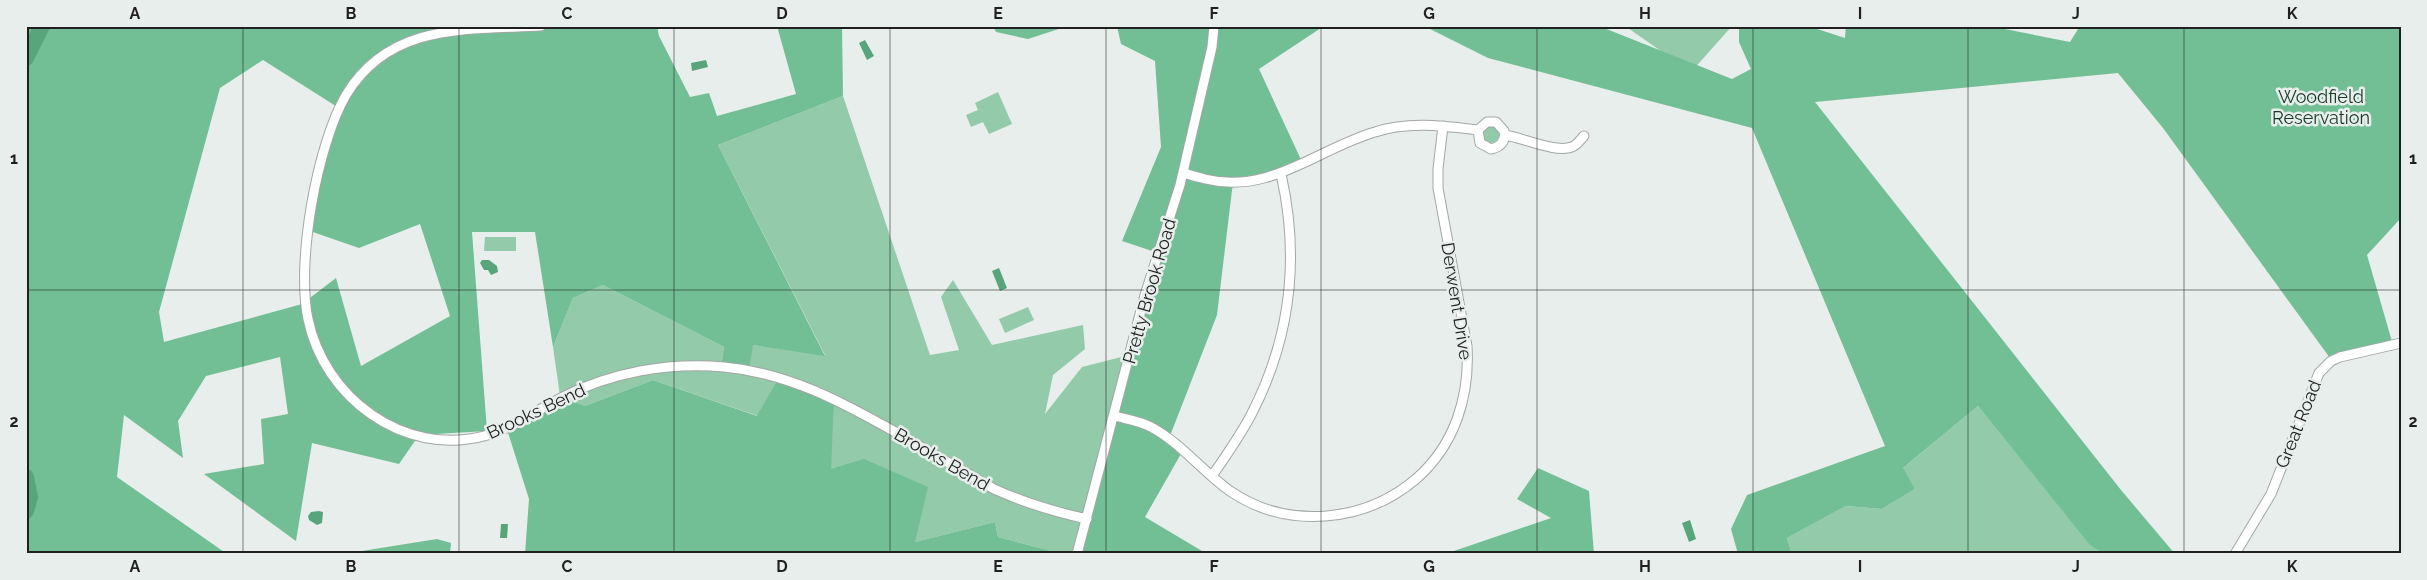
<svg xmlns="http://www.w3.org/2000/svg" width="2427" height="580" font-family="Raleway,sans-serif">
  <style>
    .green { fill: #92caaa }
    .forest { fill: #72bf95; fill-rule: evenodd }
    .water { fill: #58a57c }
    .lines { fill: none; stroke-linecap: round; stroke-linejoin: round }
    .river { stroke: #58a57c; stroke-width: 16 }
    .minor-casing { stroke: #a2a7a4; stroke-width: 11 }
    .minor { stroke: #fff; stroke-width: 9 }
    .grid { fill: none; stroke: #1f201f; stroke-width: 1; stroke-opacity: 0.55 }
    .labels { text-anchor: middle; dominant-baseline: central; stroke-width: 5; stroke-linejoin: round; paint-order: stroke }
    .park-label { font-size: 18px; fill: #173928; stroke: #e8eeeb }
    .street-label { font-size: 18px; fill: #1f201f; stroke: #e8eeeb }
    .neatline { fill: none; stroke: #1f201f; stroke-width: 2 }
    .grid-label { font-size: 16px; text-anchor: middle; font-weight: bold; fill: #1f201f }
  </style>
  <rect width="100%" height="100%" fill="#e8eeeb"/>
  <path class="green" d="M1625,26H1732L1691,72Z
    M998,92L1012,124L989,134L983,122L971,127L966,115L978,110L975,103Z
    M843,96L930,355L959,350L941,297L953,280L992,345L1083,325L1085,349L1053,375L1045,414L1082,367L1133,354L1082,554H1063L998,537L995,522L915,542L831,469L779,377L758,416L653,380L585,406L560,396L553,347L573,298L603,285L724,347L721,367L753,345L825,355L718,145Z
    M1482 134a9 9 0 1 1 18 0a9 9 0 1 1-18 0Z
    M485,237H516V251H484Z
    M1028,307L1034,320L1005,333L999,319Z
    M1978,406L2090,544L2104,554H1792L1787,538L1846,506L1882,509L1915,489L1902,469Z"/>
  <path class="forest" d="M26,26H657L659,36L690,97L709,93L717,116L796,94L777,26H842L843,96L718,145L825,356L753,345L749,370L721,367L724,347L603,285L573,298L553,347L535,232H472L487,431L419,435L399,464L312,443L296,541L204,474L264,464L261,419L288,414L280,357L206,376L178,421L183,458L124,415L117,477L227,554H26ZM263,60L339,108L307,230L359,248L420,224L450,316L361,366L336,278L302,304L164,342L159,312L220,88Z
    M993,26H1068L1028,39L996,32Z
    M1117,26H1324L1259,69L1303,164L1233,182L1217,315L1168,441L1182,452L1145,517L1207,554H1082L1161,254L1122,241L1161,147L1155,61L1121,44Z
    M1424,26H1599L1732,79L1751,69L1739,42V26H1808L1845,38L1846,26H1990L2070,42L2080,26H2401V218L2367,255L2393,345L2330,358L2163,128L2118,73L1815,102L2121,490L2175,554H2104L2090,545L1978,406L1903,468L1915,489L1882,509L1846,506L1787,538L1792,554H1738L1731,529L1747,495L1885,446L1752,128L1488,58Z
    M779,377L834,400L831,469L864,459L928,487L915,542L995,522L998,537L1063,554H525L529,499L505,423L560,396L585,406L653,380L757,416Z
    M1538,468L1589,491L1594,554H1445L1551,518L1517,499Z
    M437,539L451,543L450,554H343Z"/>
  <path class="water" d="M865,40L874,56L867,60L859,43Z
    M706,60L708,67L692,71L691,63Z
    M482,260H489L497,266L498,272L491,275L488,270H484L480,263Z
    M999,268L1007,288L1000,291L992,271Z
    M319,511L323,512L322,523L317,525L309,520L308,516L311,512Z
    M1690,520L1696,539L1689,542L1682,523Z
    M501,524H508L507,538H500Z"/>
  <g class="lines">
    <path class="river" d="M26,58L42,26
      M26,477L30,497L26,511"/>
    <g class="minor-casing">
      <path id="minor" d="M541,26C468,30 390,22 346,95C317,145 296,262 308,319C324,397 403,457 484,436C512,429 535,411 561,398C611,372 669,362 724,367C789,373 842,402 897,433C929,452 962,470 994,489C1025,503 1055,512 1087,519
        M1505,135C1524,138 1555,153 1572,147C1577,145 1581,139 1584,136
        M1183,172C1190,176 1198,177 1205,179C1270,195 1317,149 1375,132C1409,121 1444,126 1478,130L1480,143L1491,149C1501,147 1506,141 1504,131L1496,122H1487L1478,130
        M1115,416C1126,419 1140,421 1151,427C1181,443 1203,472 1230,491C1287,530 1364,523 1416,479C1455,445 1470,396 1467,346L1438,188V169L1443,126
        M1212,476C1226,456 1240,436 1251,415C1291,338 1300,258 1281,174
        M1077,554L1145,295L1180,185L1212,47L1214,26
        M2235,554L2271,494L2319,373L2331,361L2340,357L2401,343"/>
    </g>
    <use href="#minor" class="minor"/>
  </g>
  <path class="grid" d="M243,26V554M459,26V554M674,26V554M890,26V554M1106,26V554M1321,26V554M1537,26V554M1753,26V554M1968,26V554M2184,26V554M26,290H2401"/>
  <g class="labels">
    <g class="park-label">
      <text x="2321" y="96">Woodfield<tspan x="2321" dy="21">Reservation</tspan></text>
    </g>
    <g class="street-label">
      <text transform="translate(1149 291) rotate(-74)">Pretty Brook Road</text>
      <text transform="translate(1457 301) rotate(81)">Derwent Drive</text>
      <text transform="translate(536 411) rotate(-25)">Brooks Bend</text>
      <text transform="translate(2298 424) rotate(-68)">Great Road</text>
      <text transform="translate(942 459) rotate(30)">Brooks Bend</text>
    </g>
  </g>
  <rect width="2427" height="580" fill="none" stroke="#e8eeeb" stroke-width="55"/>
  <rect x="28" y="28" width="2372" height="524" class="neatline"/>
  <g class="grid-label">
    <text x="135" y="19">A</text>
    <text x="351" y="19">B</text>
    <text x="567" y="19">C</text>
    <text x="782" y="19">D</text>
    <text x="998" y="19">E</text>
    <text x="1214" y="19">F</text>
    <text x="1429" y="19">G</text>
    <text x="1645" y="19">H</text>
    <text x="1860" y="19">I</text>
    <text x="2076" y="19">J</text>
    <text x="2292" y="19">K</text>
    <text x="14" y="164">1</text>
    <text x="2413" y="164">1</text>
    <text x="14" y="427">2</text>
    <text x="2413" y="427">2</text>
    <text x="135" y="572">A</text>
    <text x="351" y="572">B</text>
    <text x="567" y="572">C</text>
    <text x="782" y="572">D</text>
    <text x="998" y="572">E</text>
    <text x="1214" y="572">F</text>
    <text x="1429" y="572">G</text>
    <text x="1645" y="572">H</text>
    <text x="1860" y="572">I</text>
    <text x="2076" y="572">J</text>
    <text x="2292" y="572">K</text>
  </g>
</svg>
